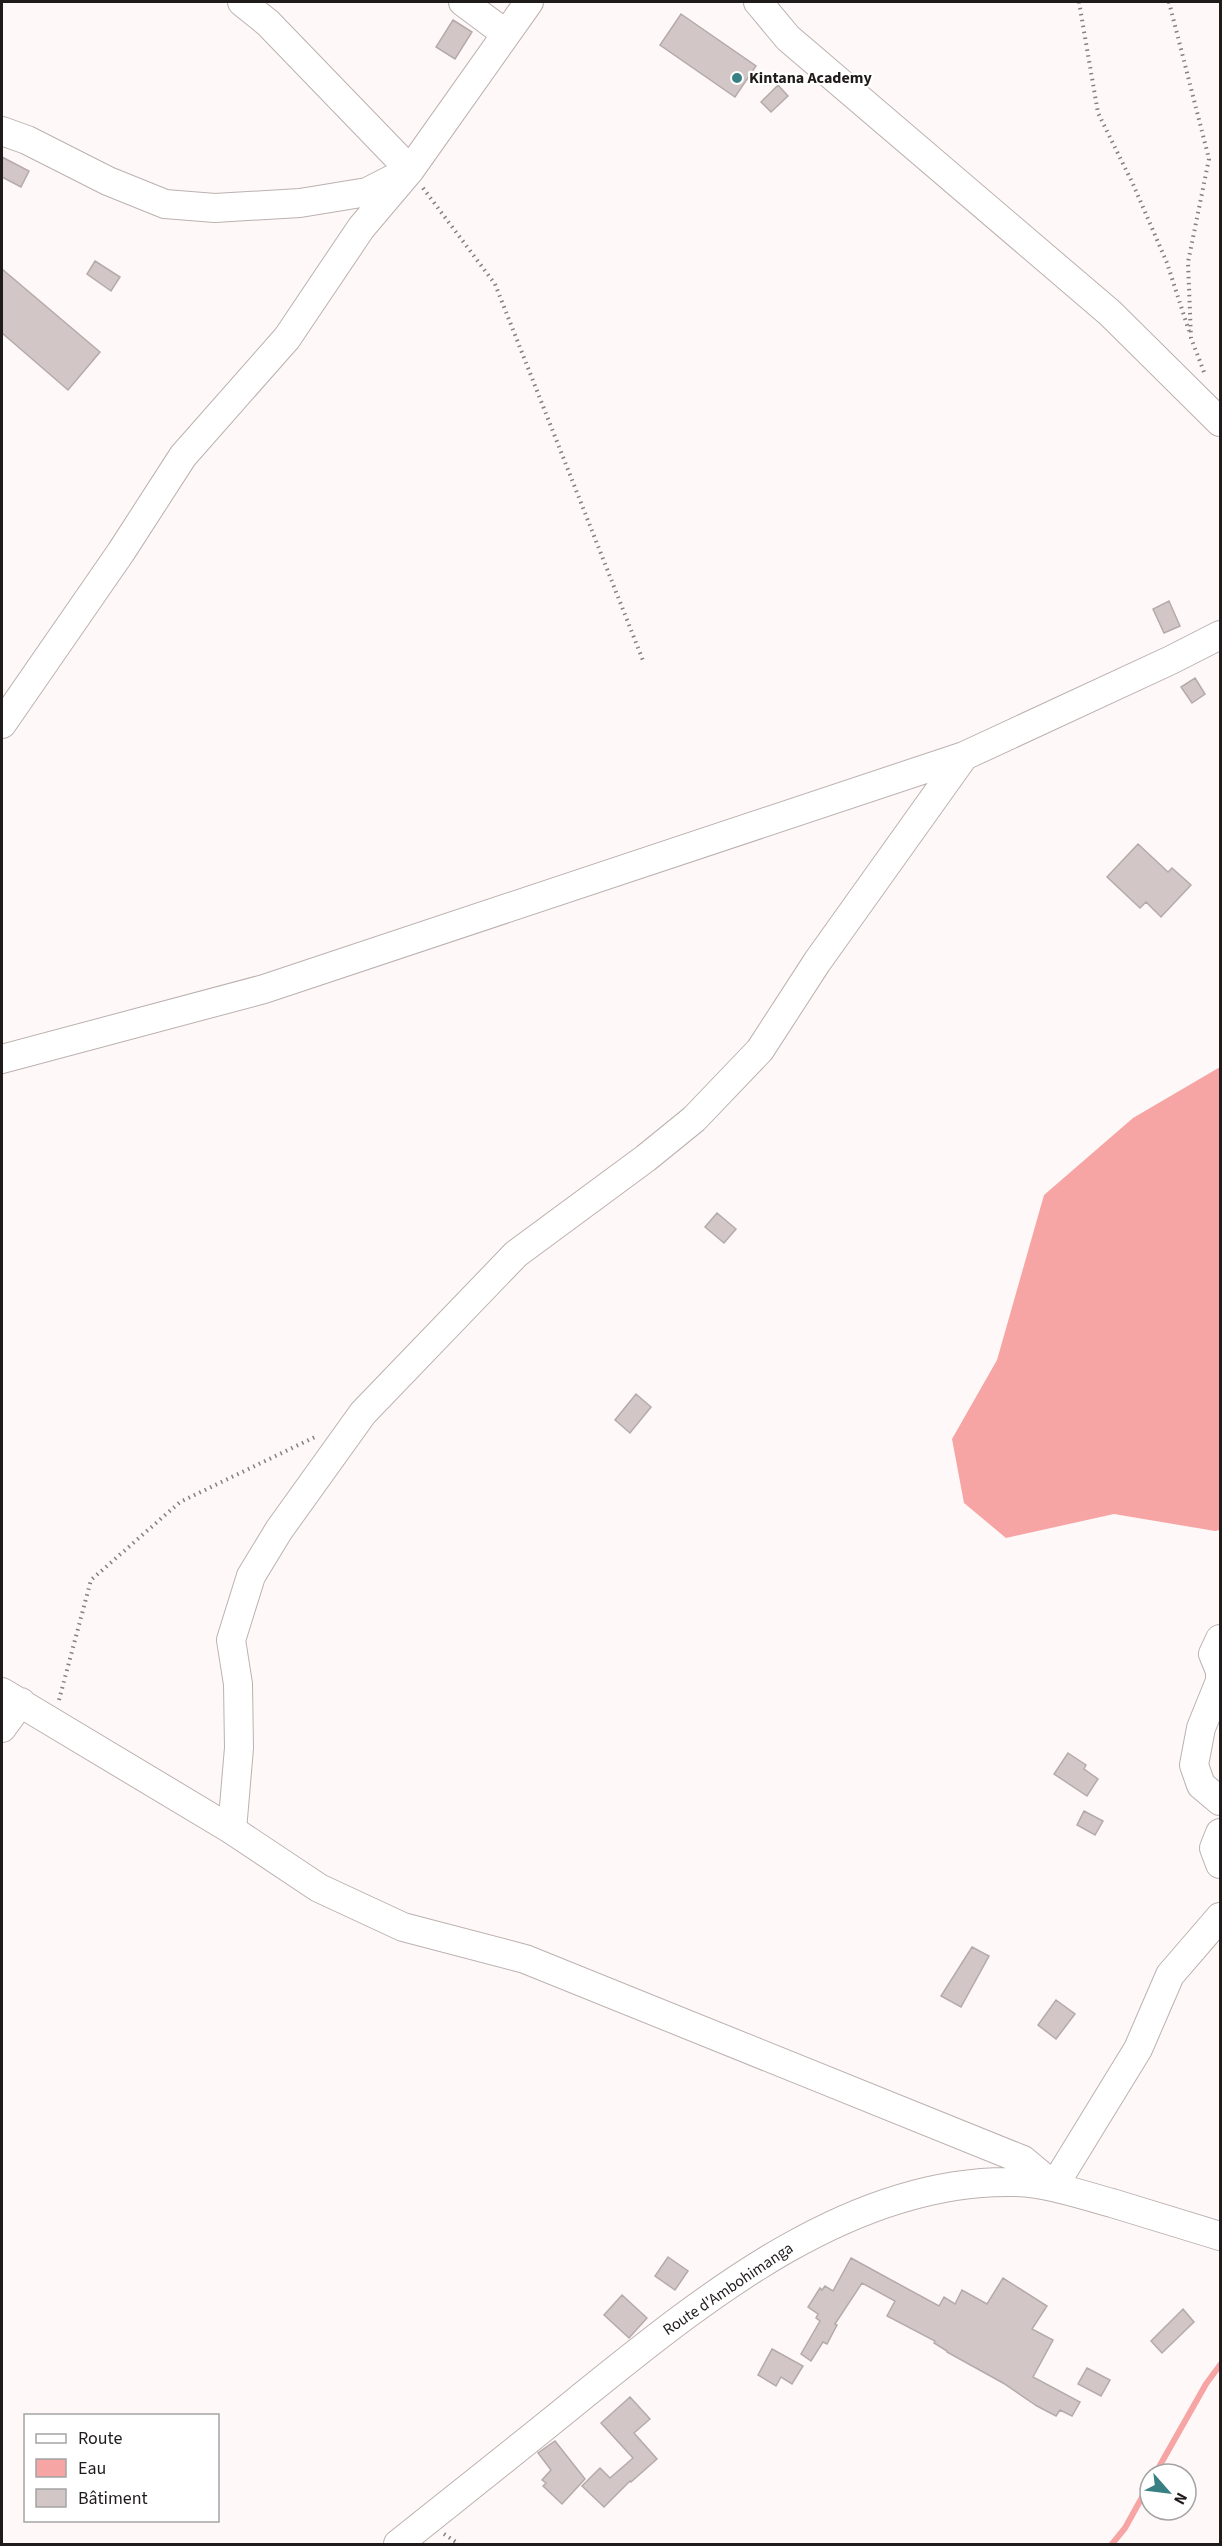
<svg xmlns="http://www.w3.org/2000/svg" width="1222" height="2546" font-family="'Source Sans 3',sans-serif">
  <style>
    .water { fill: #f7a5a4 }
    .lines { fill: none; stroke-linecap: round; stroke-linejoin: round }
    .stream { stroke: #f7a5a4; stroke-width: 6 }
    .building { fill: #d2c7c6; stroke: #b5aaaa; stroke-width: 1.5 }
    .minor-casing { stroke: #bbb1b0; stroke-width: 30 }
    .path { stroke: #868080; stroke-width: 4; stroke-dasharray: 1.5 4.5; stroke-linecap: butt }
    .minor { stroke: #fff; stroke-width: 28 }
    .poi-dot { fill: #388084; stroke: #fff; stroke-width: 2 }
    .labels { text-anchor: middle; dominant-baseline: central; stroke-width: 4.5; stroke-linejoin: round; paint-order: stroke }
    .poi-label { font-size: 16px; font-weight: bold; fill: #1f1b1b; stroke: #fff; text-anchor: start }
    .street-label { font-size: 16px; fill: #1f1b1b; stroke: #fff }
  </style>
  <rect width="100%" height="100%" fill="#fff8f8"/>
  <path class="water" d="M1220,1067V1530L1215,1531L1114,1514L1006,1538L964,1503L952,1439L997,1360L1044,1195L1133,1118Z"/>
  <g class="lines">
    <path class="stream" d="M1155,2474L1206,2384L1220,2365
      M1112,2544L1125,2528L1150,2483"/>
  </g>
  <path class="building" d="M681,14L756,66L735,97L660,45Z
    M453,20L472,32L455,59L436,47Z
    M778,85L788,96L771,112L761,102Z
    M2,157L29,171L21,187L2,177Z
    M95,261L120,277L111,291L87,274Z
    M2,269L100,352L68,390L2,333Z
    M1169,601L1180,626L1164,633L1153,609Z
    M1195,678L1205,694L1192,703L1181,687Z
    M1138,844L1168,872L1172,868L1191,885L1161,917L1146,902L1140,908L1107,877Z
    M717,1213L736,1229L724,1243L705,1227Z
    M636,1394L651,1407L630,1433L615,1420Z
    M1068,1753L1086,1765L1084,1769L1098,1779L1087,1796L1054,1774Z
    M1084,1811L1103,1821L1095,1835L1077,1825Z
    M972,1947L989,1956L961,2007L941,1996Z
    M1056,2000L1075,2014L1056,2039L1038,2025Z
    M668,2257L688,2271L675,2290L655,2276Z
    M851,2258L939,2306L944,2297L955,2304L962,2290L987,2304L1003,2278L1047,2306L1032,2329L1053,2340L1033,2377L1080,2402L1072,2416L1060,2410L1056,2416L1037,2406L1003,2383L947,2352V2351L934,2343L935,2341L887,2316L895,2301L862,2283L835,2324L837,2325L827,2344L823,2342L811,2361L801,2354L820,2321L816,2318L818,2314L808,2307L820,2288L822,2290L825,2286L833,2291Z
    M622,2295L647,2318L629,2338L604,2315Z
    M1183,2309L1194,2322L1162,2353L1151,2341Z
    M772,2349L803,2366L792,2384L781,2377L776,2386L758,2375Z
    M1087,2368L1110,2380L1101,2396L1078,2384Z
    M630,2397L650,2419L634,2433L657,2459L631,2482L630,2481L604,2507L582,2486L600,2468L610,2478L633,2458L601,2423Z
    M555,2441L585,2479L562,2504L543,2486L546,2483L542,2480L551,2470L538,2453Z"/>
  <g class="lines">
    <g class="minor-casing">
      <path id="minor" d="M463,2L506,34
        M758,2L788,38L1110,313L1220,422
        M2,131L27,140L108,181L165,204L215,208L300,203L367,192L410,170L268,23L242,2
        M2,724L121,552L183,456L287,338L361,228L410,170L529,2
        M2,1059L264,989L964,756L1171,660L1220,635
        M1220,1639L1213,1654L1220,1671V1681L1201,1728L1194,1765L1201,1785L1220,1801
        M2,1692L232,1830L319,1888L403,1927L525,1959L1023,2160L1054,2186L1138,2049L1170,1975L1220,1917
        M2,1728L21,1702
        M232,1830L239,1748L238,1684L231,1640L251,1576L279,1530L363,1413L516,1254L646,1158L694,1119L760,1050L817,962L964,756
        M1220,1833L1214,1848L1220,1864
        M398,2544C458,2496 519,2448 579,2399C701,2301 849,2178 1015,2182C1048,2183 1079,2194 1112,2203C1148,2214 1184,2225 1220,2236"/>
    </g>
    <path class="path" d="M1079,2L1098,113L1133,184L1167,263L1189,331
      M1169,2L1209,159L1188,262L1191,338L1204,372
      M423,188L495,284L644,663
      M59,1700L91,1580L180,1502L317,1436
      M444,2534L459,2544"/>
    <use href="#minor" class="minor"/>
  </g>
  <circle class="poi-dot" cx="737" cy="78" r="6"/>
  <g class="labels">
    <g class="poi-label">
      <text x="749" y="78">Kintana Academy</text>
    </g>
    <g class="street-label">
      <text transform="translate(728 2289) rotate(-34)">Route d'Ambohimanga</text>
    </g>
  </g>
  <rect width="1222" height="2546" fill="none" stroke="#1f1b1b" stroke-width="6"/>
  <rect x="24" y="2414" width="195" height="108" fill="#ffffff" stroke="#a5a4a4" stroke-width="1.5"/>
  <rect x="36" y="2434" width="30" height="9" fill="#ffffff" stroke="#a5a4a4" stroke-width="1.5"/>
  <text x="78" y="2444" font-size="18" fill="#1f1b1b">Route</text>
  <rect x="36" y="2459" width="30" height="18" fill="#f7a5a4" stroke="#a5a4a4" stroke-width="1.5"/>
  <text x="78" y="2474" font-size="18" fill="#1f1b1b">Eau</text>
  <rect x="36" y="2489" width="30" height="18" fill="#d2c7c6" stroke="#a5a4a4" stroke-width="1.5"/>
  <text x="78" y="2504" font-size="18" fill="#1f1b1b">Bâtiment</text>
  <g transform="translate(1168 2492) rotate(118)"><circle r="28" fill="#ffffff" stroke="#a5a4a4" stroke-width="1.5"/>
  <path d="M0-4.5L10 22L0 15L-10 22Z" fill="#388084"/>
  <text y="-9" font-size="16" font-weight="bold" text-anchor="middle" fill="#1f1b1b">N</text>
  </g>
</svg>
